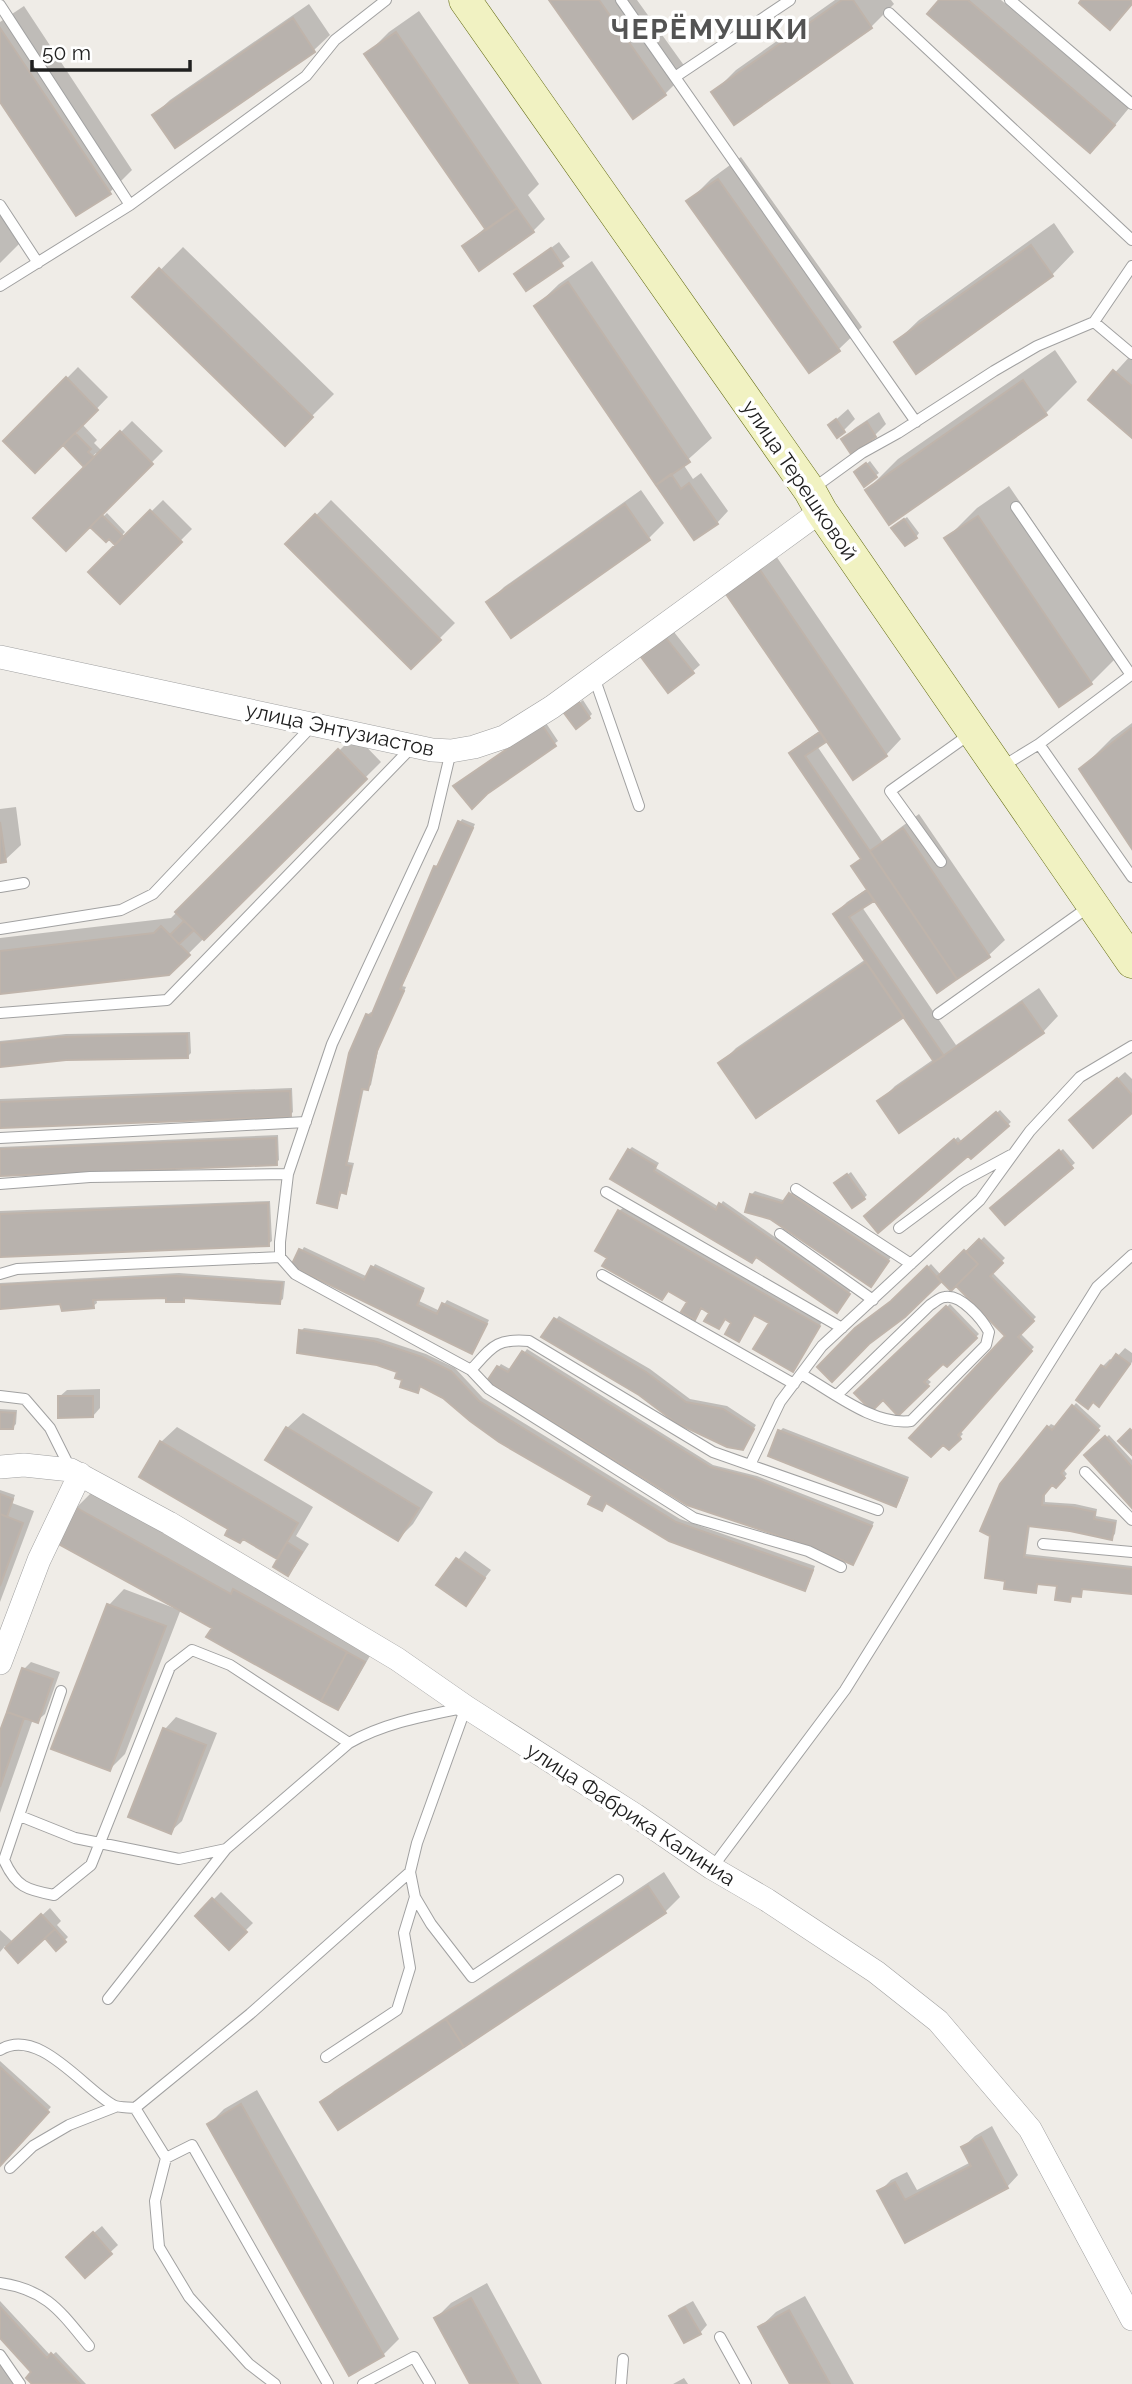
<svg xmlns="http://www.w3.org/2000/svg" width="1132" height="2384" font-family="Raleway,sans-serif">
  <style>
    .shadow { fill: #0003 }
    .building { fill: #b8b2ad; stroke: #bfb4ab; stroke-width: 2 }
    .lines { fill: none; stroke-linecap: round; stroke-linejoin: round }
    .lane-casing { stroke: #a1a1a1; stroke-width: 12 }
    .street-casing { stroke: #a1a1a1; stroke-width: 24 }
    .secondary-casing { stroke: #636b12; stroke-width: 33 }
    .lane { stroke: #fff; stroke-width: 10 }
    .street { stroke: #fff; stroke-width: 23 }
    .secondary { stroke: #f1f2c2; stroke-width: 32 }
    .labels { text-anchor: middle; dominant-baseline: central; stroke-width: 7; stroke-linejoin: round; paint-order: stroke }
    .street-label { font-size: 21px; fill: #202020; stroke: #fff }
    .district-label { font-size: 28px; font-weight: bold; letter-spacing: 2px; fill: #535353; stroke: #fff }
  </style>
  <rect width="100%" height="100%" fill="#efece7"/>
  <path class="shadow" d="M551,0H637L688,71L665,94Z
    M835,0H891L894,4L871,27L714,92L736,70Z
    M941,0H1001L1129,108L1106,136Z
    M309,4L330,35L314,50L175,146L154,115L170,100Z
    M24,6L132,170L110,192L0,99V22Z
    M419,11L539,184L528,195L545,219L533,231L464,246L486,227L366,55L389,32Z
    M741,157L862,327L839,349L809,371L689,201L711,179Z
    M0,215L19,244L0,263Z
    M1054,223L1074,252L1052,275L896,342L919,320Z
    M559,242L570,257L527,289L516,274Z
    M183,247L334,394L285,443L134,297Z
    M592,261L712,438L683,464L693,479L701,473L728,511L717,523L695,538L536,306L559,284Z
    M1055,350L1077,382L1046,413L890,522L867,490L898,459Z
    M1132,354V436L1090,400Z
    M78,367L108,397L82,424L97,440L94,443L102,451L132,421L163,451L92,523L94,526L107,513L125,532L115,542L109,536L106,540L90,525L98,455L96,453L84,464L65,445L77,433L75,431L5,441Z
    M848,409L855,419L844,430L830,425Z
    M879,412L886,424L875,435L843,439L855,428Z
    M870,461L879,473L875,476L859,470Z
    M1009,486L1122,652L1091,683L946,539L977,508Z
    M641,490L664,523L649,538L488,603L504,587Z
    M163,500L192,529L120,602L90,572Z
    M331,500L455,623L411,667L288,544Z
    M907,517L919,533L916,537L896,525Z
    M776,556L901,739L886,755L827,739L817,746L882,841L919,814L1005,940L989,955L938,991L875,898L862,907L956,1045L1039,988L1058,1016L1043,1032L880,1101L895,1086L934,1059L904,1015L721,1063L736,1048L866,959L835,914L847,902L868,888L853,867L862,857L791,754L803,742L821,730L728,594L743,579Z
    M674,632L700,665L692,672L650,650Z
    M583,700L592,714L589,717L570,710Z
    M546,723L558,741L486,793L458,783Z
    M1132,723V846L1081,769L1112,738Z
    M355,735L381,762L168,974L0,993V938L171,918Z
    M16,807L21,845L5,860L0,861V809Z
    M462,819L475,824L402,986L406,987L379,1046L371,1085L368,1088H364L348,1162L354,1163L348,1188L345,1192L342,1191L339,1202L336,1206L367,1015L371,1012L374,1013L436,867Z
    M190,1032L191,1053L188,1056L66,1059L0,1065V1041L66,1034Z
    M1125,1072L1132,1079V1111L1079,1113Z
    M292,1088L293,1112L290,1115L0,1126V1099Z
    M1000,1110L1011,1122L971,1156L969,1154L866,1216L958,1137L963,1143Z
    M278,1135L279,1160L276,1163L0,1174V1147Z
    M632,1147L659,1163L656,1168L719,1207L723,1201L851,1290L840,1307L757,1255L755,1258L629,1150Z
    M1063,1149L1075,1163L1005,1222L996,1205Z
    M851,1172L867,1195L864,1198L840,1180Z
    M755,1191L786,1201L793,1191L891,1257L874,1282L751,1195Z
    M270,1201L272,1241L268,1244L0,1255V1211Z
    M623,1208L822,1322L796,1367L771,1323L755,1313L734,1322L702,1306L698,1314L690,1301L609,1257L619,1211Z
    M984,1237L1005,1258L992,1272L1036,1317L1020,1333L1034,1347L960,1431L963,1434L949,1448L1008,1336L956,1283L941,1279L904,1316L897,1298L931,1264L941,1275L973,1244L975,1246Z
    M304,1247L368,1277L375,1264L425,1288L419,1301L440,1311L447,1300L489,1320L475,1349L293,1265Z
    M179,1273L285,1281L283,1299L279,1302L187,1297L183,1300L168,1296L96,1298L97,1303L93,1306L62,1302L0,1307V1283Z
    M950,1304L979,1334L947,1365L943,1361L926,1378L931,1382L898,1413L883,1398L857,1393Z
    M559,1316L650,1369L690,1399L727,1406L756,1425L745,1444L640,1393L543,1336Z
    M304,1328L378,1338L426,1354L455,1368L483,1398L680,1519L815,1566L808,1585L805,1589L607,1502L601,1509L594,1495L444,1396L422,1385L417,1391L404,1379L400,1371L301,1331Z
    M1125,1348L1132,1353V1362L1106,1397L1099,1405L1094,1401L1088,1407L1078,1400L1103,1366L1110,1359L1113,1361Z
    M527,1349L713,1465L757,1476L874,1522L856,1559L853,1562L498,1368L501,1364L512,1370Z
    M100,1389V1408L93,1416L59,1397L67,1390Z
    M1076,1403L1101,1426L1063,1469L1067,1474L1056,1486L1052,1483L1045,1491V1502L1075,1504L1097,1509L1096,1516L1117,1520L1115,1534L1111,1538L1030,1525L1026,1554L1132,1566V1592L1084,1587L1080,1595L1073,1594L1070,1600L1059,1584L1039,1582L1036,1591L1006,1588L1048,1427L1051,1424L1057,1427Z
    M0,1409L17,1410L16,1424L12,1428L0,1427Z
    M303,1413L433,1492L413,1524L398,1539L287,1428Z
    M177,1427L313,1507L296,1536L309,1544L295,1566L288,1574L280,1558L244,1537L161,1442Z
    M783,1428L909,1477L899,1502L896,1505L780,1431Z
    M1109,1435L1132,1460V1505L1087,1455Z
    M0,1490L15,1495L12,1503L34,1511L0,1602Z
    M91,1493L250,1575L371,1654L345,1700L337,1708L214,1628L181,1609L125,1754L110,1769L54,1748L109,1605L124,1589L174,1608L175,1606L76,1508Z
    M465,1551L491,1570L465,1604L439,1585Z
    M31,1662L60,1672L45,1714L37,1721L33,1719L0,1813V1737L24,1669Z
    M176,1717L217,1733L182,1821L170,1832L165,1729Z
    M664,1872L680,1897L665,1912L323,2102L334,2091Z
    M221,1892L253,1923L229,1947L197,1916Z
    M50,1908L61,1921L57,1925L68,1937L57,1948L45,1936L18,1961L5,1946L0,1952V1930L13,1942Z
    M0,2061L51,2107L0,2164Z
    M257,2090L399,2339L383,2355L350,2373L209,2124L224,2109Z
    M992,2126L1018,2175L1007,2187L905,2241L880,2191L891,2180L907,2172L917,2190L971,2162L963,2147L975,2136Z
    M102,2226L118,2245L85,2276L75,2249Z
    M487,2283L542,2384H472L436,2318L451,2303Z
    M805,2296L854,2384H792L760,2327L776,2312Z
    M0,2301L51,2356L56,2352L86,2384H34V2372L0,2336Z
    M693,2301L707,2325L700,2333L671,2316L678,2309Z
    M0,2363L20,2384H0Z
    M684,2378L688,2384H673Z"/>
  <path class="building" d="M549,0H599L666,95L633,119Z
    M842,0H853L872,28L734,125L711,92Z
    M939,0H968L1115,125L1090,153L927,14Z
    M1081,0H1131L1132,4L1110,30L1079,3Z
    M293,18L315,52L175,148L152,115Z
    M0,28L111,194L76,216L0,102Z
    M396,32L517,208L486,230L364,54Z
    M718,179L840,351L809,373L686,201Z
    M517,208L534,232L479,271L462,246Z
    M1031,245L1053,276L916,374L894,342Z
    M551,248L563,266L526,291L514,274Z
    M159,268L313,417L285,446L132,297Z
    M568,282L690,462L656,485L534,306Z
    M1113,370L1132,386V438L1088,400Z
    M66,377L98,410L35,473L3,441Z
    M1023,380L1047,415L889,525L865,490Z
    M836,419L845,432L837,438L828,425Z
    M867,422L876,437L851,454L841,439Z
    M120,431L153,464L66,551L33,518Z
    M75,433L91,449L88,452L94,457L84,467L63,445Z
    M866,463L877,477L864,487L854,472Z
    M671,474L681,489L689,483L718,524L694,540L656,485Z
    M625,504L650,540L511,638L486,602Z
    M150,510L182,542L120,604L88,572Z
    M315,514L441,640L411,669L285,544Z
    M102,515L123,536L115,545L109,539L106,542L90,527Z
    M978,516L1092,684L1059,707L944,538Z
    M904,519L917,538L905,546L891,528Z
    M760,570L887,756L853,780L726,594Z
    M666,638L694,673L668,693L641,657Z
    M579,702L590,718L576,729L564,713Z
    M542,725L556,746L487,794L472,809L453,786Z
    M1131,728L1132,729V849L1079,769Z
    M820,732L826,742L805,756L957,979L937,993L851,866L861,859L789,753Z
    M338,749L367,779L204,940L175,912Z
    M458,821L473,828L400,989L404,991L377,1051L368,1090L362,1089L346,1165L351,1166L346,1194L340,1192L337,1208L317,1203L349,1053L366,1014L371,1016L434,866L437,867Z
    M0,822L6,862L0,863Z
    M903,828L990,957L957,979L870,851Z
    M867,890L874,901L849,917L944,1056L934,1062L833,914Z
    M184,921L194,930L179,944L170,935Z
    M161,926L190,955L169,975L0,994V951L154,933Z
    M866,962L904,1017L756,1118L718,1063Z
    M1022,1002L1044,1033L899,1133L877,1101Z
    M187,1034L188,1058L66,1060L0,1067V1043L61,1037Z
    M1117,1078L1132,1095V1113L1093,1148L1069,1120Z
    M290,1091L291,1117L0,1128V1102Z
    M996,1112L1009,1126L971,1159L968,1156L878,1233L864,1216L954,1139L958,1144Z
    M276,1138L277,1165L0,1176V1149Z
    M628,1149L656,1166L654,1171L716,1210L719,1203L850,1294L837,1313L756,1257L752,1263L610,1179Z
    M1059,1150L1073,1168L1005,1225L990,1208Z
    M847,1174L865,1199L852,1208L834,1183Z
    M789,1193L889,1261L871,1287L770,1219L745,1212L750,1194L782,1203Z
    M268,1203L269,1246L0,1257V1214Z
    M618,1210L820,1326L793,1372L753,1349L769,1323L754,1315L739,1342L725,1334L731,1323L725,1319L719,1329L704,1321L709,1313L701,1308L695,1320L681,1312L687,1302L668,1291L662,1300L602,1266L607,1258L595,1251Z
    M979,1239L1003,1263L990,1276L1034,1321L1018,1337L1032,1351L958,1435L961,1439L949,1450L943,1445L931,1457L909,1438L1005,1336L956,1286L978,1264L966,1252Z
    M299,1249L364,1280L371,1266L423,1291L417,1305L437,1314L442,1303L487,1324L472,1354L291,1266Z
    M964,1250L978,1264L951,1291L937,1277Z
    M927,1266L941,1282L905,1317L869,1344L832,1382L817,1367L855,1328L891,1301Z
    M175,1276L282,1283L280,1304L184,1298V1302H166V1298L93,1300L94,1308L62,1311L60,1304L0,1309V1285Z
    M946,1306L977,1338L947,1367L943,1364L924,1382L929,1386L898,1416L883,1400L872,1411L854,1393Z
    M554,1318L646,1372L686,1402L723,1409L754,1429L743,1450L727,1447L676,1423L639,1395L541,1337Z
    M299,1330L374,1341L422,1357L451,1371L479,1401L676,1522L813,1570L805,1591L669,1541L606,1503L602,1511L588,1504L592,1496L499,1442L470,1421L443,1398L420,1386L418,1393L400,1387L402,1380L395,1378L397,1372L377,1365L297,1353Z
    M522,1351L710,1467L753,1478L872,1526L853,1565L812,1547L687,1505L487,1381L497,1366L508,1372Z
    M1116,1354L1130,1364L1099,1407L1093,1402L1088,1409L1076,1400L1101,1365L1106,1368Z
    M58,1396H93V1417L58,1418Z
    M1072,1405L1099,1430L1061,1473L1065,1478L1056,1488L1052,1485L1043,1496L1042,1505L1071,1507L1095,1512L1094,1519L1115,1523L1112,1540L1070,1531L1028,1526L1024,1557L1132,1569V1594L1082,1589L1081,1597L1071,1596L1070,1602L1055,1600L1057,1586L1037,1584L1036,1593L1004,1589L1005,1581L985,1578L990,1536L980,1531L1000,1484L1047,1426L1052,1430Z
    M0,1412L15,1413L13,1429H0Z
    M286,1427L419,1508L398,1541L265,1460Z
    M1130,1429L1132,1431V1455L1118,1441Z
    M778,1430L907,1480L896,1507L768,1456Z
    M1105,1436L1132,1467V1508L1084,1455Z
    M160,1441L298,1523L277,1559L243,1539L240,1543L225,1535L228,1529L139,1477Z
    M0,1494L13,1499L7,1517L0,1514Z
    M75,1507L231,1594L233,1589L347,1652L321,1701L206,1637L212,1628L55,1542Z
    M0,1514L23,1523L0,1586Z
    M287,1542L302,1552L288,1576L273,1567Z
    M456,1558L485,1578L466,1606L436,1585Z
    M107,1604L166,1626L110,1771L51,1749Z
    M347,1652L365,1662L338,1710L321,1701Z
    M22,1668L53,1679L38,1723L7,1712Z
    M7,1712L24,1718L0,1787V1731Z
    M163,1728L206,1745L171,1834L128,1817Z
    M648,1886L666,1913L464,2047L446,2019Z
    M212,1898L247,1932L229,1950L195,1916Z
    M41,1914L55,1929L18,1963L5,1948Z
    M55,1929L66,1942L56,1951L45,1938Z
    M446,2019L464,2047L338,2130L320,2102Z
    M0,2067L49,2112L0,2166Z
    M241,2104L384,2356L349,2376L207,2124Z
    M981,2137L1008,2188L905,2243L877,2191L895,2182L905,2200L971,2166L961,2147Z
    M93,2232L112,2254L85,2278L66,2257Z
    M471,2298L518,2384H470L434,2318Z
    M0,2307L47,2358L51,2353L80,2384H32L26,2378L31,2372L0,2338Z
    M685,2307L701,2334L684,2343L669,2316Z
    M789,2310L830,2384H790L758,2327Z"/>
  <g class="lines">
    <g class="lane-casing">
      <path id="lane" d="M621,0L916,422
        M1010,0L1132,104
        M0,5L130,205
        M889,13L1132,240
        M675,77L790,0
        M0,205L38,263
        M1132,266L1094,322L1132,354
        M0,286L130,205L306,76L335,40L386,0
        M811,490L862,453L898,433L994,371L1037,346L1094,322
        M594,677L639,806
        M1039,744L1132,877
        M451,751L433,827L332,1044L288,1174L280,1242V1257L295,1274L471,1370L489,1389L694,1518L808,1551L841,1567
        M1000,768L1039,744L1131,675L1016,507
        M941,862L890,791L970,734
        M0,887L24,883
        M0,929L121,910L153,894L312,726
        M0,1013L167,1000L414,745
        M938,1014L1090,906
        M0,1138L306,1122
        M0,1184L90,1177L288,1174
        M796,1189L911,1264
        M606,1192L842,1328
        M899,1228L961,1182L1011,1155
        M780,1234L873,1300
        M0,1274L17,1269L280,1257
        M602,1275L794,1384
        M471,1370C492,1347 496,1338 529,1341L713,1452L878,1510
        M801,1374C833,1392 874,1426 911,1421L986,1345L989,1332C982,1319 961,1294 945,1297C940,1297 935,1302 930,1305L837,1395
        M0,1396L25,1399L50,1428L71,1470
        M750,1465L780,1402L822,1346L980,1200L1030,1131L1080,1077L1132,1046
        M1085,1472L1132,1520
        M1043,1544L1132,1552
        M61,1691L4,1860C16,1887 27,1890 54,1895L91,1865L170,1667L192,1650L230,1665L349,1743
        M466,1707L417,1843L410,1872L415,1897L431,1924L472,1977L618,1880
        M20,1816L75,1838L179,1859L226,1849
        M712,1868L845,1690L1097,1287L1132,1255
        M108,1999L226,1849L349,1743C384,1723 424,1716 463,1708
        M0,2050C38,2026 83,2088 113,2105C119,2108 128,2107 135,2108L250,2014L410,1872
        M326,2057L397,2010L410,1968L404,1933L415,1897
        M135,2108L166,2158L192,2145L328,2384
        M166,2158L155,2201L159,2247L189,2297L249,2364L275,2384
        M10,2168L33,2146L69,2125L115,2107
        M0,2283C47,2290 60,2311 89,2346
        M720,2337L746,2384
        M0,2355L20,2384
        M363,2384L414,2357L430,2384
        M621,2384L623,2359"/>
    </g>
    <g class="street-casing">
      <path id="street" d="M0,657L432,750L451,751L474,747L504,737L552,707L821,511
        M0,1467L24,1465L71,1470L169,1523L397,1659L466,1707L635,1815L712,1868L767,1900L876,1972L938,2021L1030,2129L1132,2319
        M0,1663L39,1560L80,1474"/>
    </g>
    <g class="secondary-casing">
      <path id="secondary" d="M465,0L810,491L821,511L1132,962"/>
    </g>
    <use href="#lane" class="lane"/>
    <use href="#street" class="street"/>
    <use href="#secondary" class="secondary"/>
  </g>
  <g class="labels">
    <g class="street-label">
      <text transform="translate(800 480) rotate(56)">улица Терешковой</text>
      <text transform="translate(340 729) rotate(12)">улица Энтузиастов</text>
      <text transform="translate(631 1814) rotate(33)">улица Фабрика Калиниа</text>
    </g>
    <g class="district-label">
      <text x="710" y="29">ЧЕРЁМУШКИ</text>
    </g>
  </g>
  <path d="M32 60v10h158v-10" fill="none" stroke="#202020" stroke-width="3.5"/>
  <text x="42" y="60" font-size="21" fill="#202020" stroke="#ffffff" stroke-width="5" paint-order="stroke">50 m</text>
</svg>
